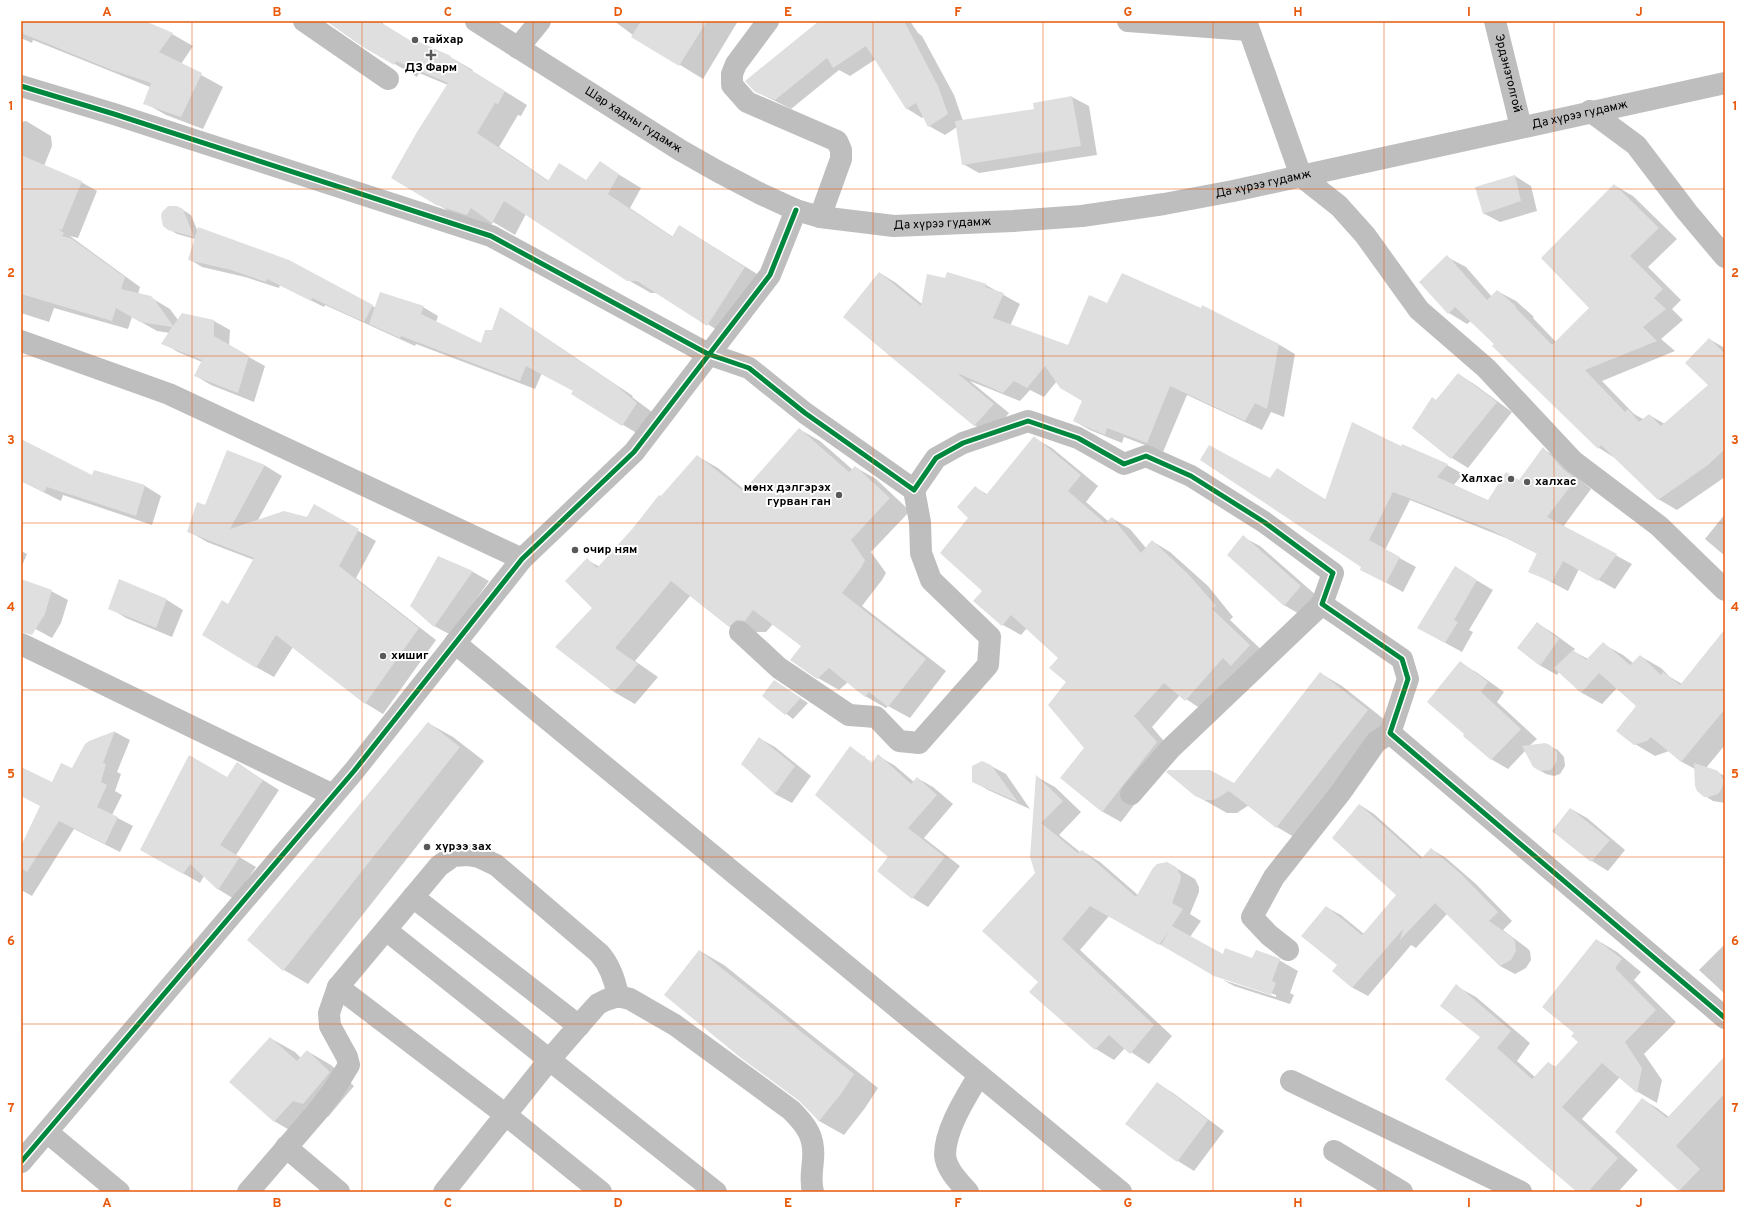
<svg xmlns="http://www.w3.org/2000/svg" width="1746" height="1213" font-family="Overpass,sans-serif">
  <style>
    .shadow { fill: #0003; fill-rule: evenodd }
    .building { fill: #dfdfdf }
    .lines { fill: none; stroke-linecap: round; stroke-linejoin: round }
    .minor { stroke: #bebebe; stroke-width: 22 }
    .major { stroke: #bebebe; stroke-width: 22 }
    .cycleway-casing { stroke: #fff; stroke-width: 8 }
    .cycleway { stroke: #00873e; stroke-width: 5 }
    .grid { fill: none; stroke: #e8590c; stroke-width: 1; stroke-opacity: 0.55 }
    .poi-dot { fill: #595959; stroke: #fff; stroke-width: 1.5 }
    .labels { text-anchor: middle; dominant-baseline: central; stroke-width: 4; stroke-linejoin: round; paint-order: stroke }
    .poi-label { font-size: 12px; font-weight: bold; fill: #000; stroke: #fff; text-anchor: start }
    .street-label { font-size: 12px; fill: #000; stroke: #fff }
    .neatline { fill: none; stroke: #e8590c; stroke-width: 1.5 }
    .grid-label { font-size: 13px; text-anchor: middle; font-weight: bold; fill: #e8590c }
  </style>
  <rect width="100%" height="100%" fill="#fff"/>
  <path class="shadow" d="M21,21H142L172,34L193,46L181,64L223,87L203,129L166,115L145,103L150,87L33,40L32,43L21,38Z
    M328,21H383V24L417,45L418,42L450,57L473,70L472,71L527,105L521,116L518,115L499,147L549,181H587L600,163L641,188L630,208L673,237L680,226L767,280L730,338L658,293H651L628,280L526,214L515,235L493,222L490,227L460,218L437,204L448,85L419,73L417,77L364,46Z
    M614,21H738L703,79L633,36V35Z
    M821,21H910L918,33L922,36L954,95L963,121L1035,110L1034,104L1072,97L1089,106L1097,155L979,173L963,164L957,127L945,135L929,126L924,116L922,118L906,108L876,59L850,76L839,70L791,109L755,91Z
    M26,121L51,136L52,146L44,166L81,182L97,191L78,238L70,236L140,287L138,294L150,297L170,309L178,320L214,321L230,330L229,346L265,366L254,402L211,385L196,376L202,362L178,352L163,343L170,333L157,331L132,317L128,329L54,308L49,322L21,313V122Z
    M1515,176L1531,186L1537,211L1500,222L1483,213Z
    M1614,185L1633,196L1677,239L1648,267L1681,300L1672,309L1683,320L1661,339L1675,351L1602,381L1634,414L1643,419L1649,415L1665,424L1709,385V339L1725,348V477L1677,510L1658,499L1615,458L1599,448L1471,321L1467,324L1449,313L1447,257L1466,267L1492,297L1497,291L1516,301L1534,317L1533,318L1556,342L1590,308Z
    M183,210L191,215L198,232L289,261L376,308L423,307L438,316L436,322L482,344L493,330L501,308L633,396L632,397L652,412L638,434L573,394L574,391L542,373L535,389L416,344L415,346L325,305L324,307L280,285L279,288L245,277L202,267L189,259L195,239L177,234L164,226Z
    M880,273L896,283L922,304L986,285L1020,304L1010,326L1069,347L1108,304L1278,344L1295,354L1284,417L1271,412L1262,430L1187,395L1163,452L1124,437L1122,443L1090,430L1074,421L1084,401L1057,381L1044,397L1030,390L1020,401L970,381L1009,413L991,434L974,425Z
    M1458,374L1474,384L1512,412L1468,468L1452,458L1413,428Z
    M799,429L820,441L853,470L855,467L876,479L910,511L871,552L886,573L882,580L862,606L946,671L910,718L888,706L886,708L865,696L848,682L839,690L818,678L802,646L773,624L766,632H757L750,638L729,626L691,595L635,661L658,677L635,704L614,692L557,647L593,608L587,560L600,567L697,456L718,468L745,490Z
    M1034,438L1052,448L1098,486L1086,502L1108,521L1112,518L1130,529L1146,548L1152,541L1170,552L1208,586L1233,617L1230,620L1268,656L1204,711L1180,695L1152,727L1174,753L1121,822L1103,812L1062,778L1086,748L1060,657L1027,628L1021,635L1003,625L984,591L970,518L975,487L988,495Z
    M21,443L93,476L95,471L145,486L161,496L152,525L63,495L61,501L21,481Z
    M1402,447L1447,465L1463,474L1453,486L1489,501L1520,481L1543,449L1559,458L1580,480L1591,489L1563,527L1632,564L1615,589L1579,569L1568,591L1530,571L1538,554L1506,538L1410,500L1385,550L1416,567L1403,592L1361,569L1362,567L1271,479L1277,469L1326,500Z
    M264,465L282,476L258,520L307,518L315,506L376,541L356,578L436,640L383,714L365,703L293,647L274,677L256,667L228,605L254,560L207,542L188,531L206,506Z
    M1725,514V556L1705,539Z
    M1243,537L1260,546L1317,596L1301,615L1284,605Z
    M21,551L27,554L21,568Z
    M439,557L473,572L489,581L451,635L434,626Z
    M1471,577L1493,590L1469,630L1473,632L1462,652L1418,628Z
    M21,580L51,591L68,600L61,623L52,638L21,621Z
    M119,580L167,600L183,610L172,637L126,618L110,608Z
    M1537,623L1553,633L1575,649L1573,651L1588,659L1603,644L1623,655L1633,663L1640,656L1661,668L1670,677L1682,684L1725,647V745L1706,768L1715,771L1725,776V803L1713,801L1705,796L1695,769L1682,762L1669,751L1655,756L1635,744L1638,706L1617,688L1602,704L1582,693L1559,672L1557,675L1541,666L1518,648Z
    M1460,663L1476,672L1504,692L1497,702L1537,739L1529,746H1549L1558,750L1564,757L1565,766L1560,774L1554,776L1546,774L1537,769L1525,751L1508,769L1491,759Z
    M1320,673L1342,686L1390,724L1299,840L1277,827L1249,805L1237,813H1227L1195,795L1234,784Z
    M782,686L808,703L793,719L763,696Z
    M428,723L453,737L484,761L308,984L284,970L249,940Z
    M115,732L130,740L117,772L121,774L115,791L122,795L112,815L133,826L120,852L74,829L32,896L21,890V848L41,806L21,795V768L52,783L73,769L89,742Z
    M759,738L775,747L811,776L792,803L775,794L742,764Z
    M850,748L873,762L878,756L894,765L914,782L917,778L933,787L953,804L924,838L960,866L928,907L913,898L890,857ZM864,756L876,765L875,767L864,758Z
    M238,764L279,790L236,855L256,867L234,899L218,889L204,876L200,883L142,850L227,778Z
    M991,766L1006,774L1030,809L988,790L973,781Z
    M1037,777L1055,787L1081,812L1059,835L1080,852L1082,851L1100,862L1138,895L1176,868L1195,879L1199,887V892L1190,914L1201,921L1190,937L1224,956L1279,960L1298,971L1290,993L1294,995L1290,1004L1234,986L1223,980L1276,997V995L1215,975L1109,916L1080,950L1172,1036L1149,1064L1125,1048L1114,1060L1096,1049L1030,992L1039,982L1036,873Z
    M1360,805L1374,814L1423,858L1431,849L1446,858L1476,884L1512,921L1503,930L1527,948L1530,951L1531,960L1526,968L1515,974L1500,966L1447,914L1416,948L1411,945L1368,996L1353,988L1333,971L1338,965L1326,907L1341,915L1364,934L1397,895Z
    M1571,809L1587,818L1625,850L1608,871L1592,861L1553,830Z
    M1597,940L1617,952L1641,972L1634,980L1676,1022L1644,1054L1662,1080L1657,1103L1638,1092L1620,1077L1582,1119L1638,1170L1618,1192H1579L1482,1037L1456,986L1476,997L1530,1043L1517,1061L1535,1077L1548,1063L1556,1067L1579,1042L1576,1033Z
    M1725,944V994L1699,970Z
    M700,951L724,965L878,1088L865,1108L844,1135L819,1121L799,1099Z
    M270,1038L295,1052L301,1058L307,1051L331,1065L354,1086L328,1117L318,1114L298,1135L274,1121Z
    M1725,1058V1192H1682L1616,1132L1642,1099L1657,1108L1669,1117Z
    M1157,1083L1173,1093L1224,1131L1194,1171L1178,1161L1127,1124Z"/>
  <path class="building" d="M21,21H145L173,33L159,52L202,73L181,117L143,104L151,83L112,70L21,33Z
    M326,21H378L416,44L417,41L451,56L450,57L505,91L498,104L495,103L477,133L548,181L559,163L586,180L600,161L619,174L608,194L672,237L679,225L745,267L707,326L637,281H627L504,201L492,223L471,208L467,215L436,205L391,178L417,132L448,83L396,61L394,65L363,47Z
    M641,21H707L679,66L631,37Z
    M819,21H904L938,86L948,114L928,127L916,103L906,109L866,46L833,68L827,58L775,100L755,92L745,81Z
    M1072,96L1081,146L962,165L955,121L1034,109L1033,103Z
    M21,155L82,181L62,230L58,229L64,233L62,236L72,239L125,277L121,289L151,296L154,299L173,326L182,313L214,320V336L249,356L238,393L194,376L202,360L161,344L172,327L140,322L116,308L112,321L21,294Z
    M1515,175L1521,201L1483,214L1475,187Z
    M1614,184L1659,228L1630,256L1663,289L1654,298L1666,309L1643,327L1657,341L1585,370L1625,412L1628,409L1639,422L1649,414L1661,426L1708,385L1685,363L1709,338L1725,354V449L1708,465L1658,500L1601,445L1598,449L1492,346L1494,344L1455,307L1448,314L1419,282L1447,255L1487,300L1497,290L1516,306L1515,307L1552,345L1589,308L1541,258Z
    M168,206H177L183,209L194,237L168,230L163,226L161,216L162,212Z
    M198,227L289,260L373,305L364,322L312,298L311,301L267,279L266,282L231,270L188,260Z
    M879,272L921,306L927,274L945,278L947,272L987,284L985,287L1004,293L993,318L1068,345L1089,295L1107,303L1122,273L1201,308L1202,305L1279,344L1267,409L1255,403L1245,421L1170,386L1147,443L1107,428L1105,435L1073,421L1082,401L1060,388L1045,366L1027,388L1014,381L1003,393L957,373L994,404L974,426L843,317Z
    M380,292L424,306L421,314L481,343L485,330H492L500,307L618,386V387L637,403L622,426L571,394L573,391L526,366L520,381L401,336L400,338L369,324Z
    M1458,373L1497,402L1451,459L1412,428L1432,397L1436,400Z
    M1352,422L1401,446L1402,444L1448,464L1437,477L1488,500L1506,472L1519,480L1543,447L1564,470L1576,479L1547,517L1617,554L1598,581L1563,561L1552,582L1528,572L1537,553L1489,529L1393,492L1369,540L1400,557L1386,583L1360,570L1361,567L1200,460L1209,445L1270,478L1277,468L1325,500Z
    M799,428L849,472L855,466L890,498L851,540L865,560L861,568L842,593L926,659L888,707L869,692L865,697L829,668L817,679L790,660L801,646L753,610L745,621L736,620L729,627L671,581L615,648L638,664L614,692L555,647L592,608L565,581L587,558L597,568L633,528L659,495L661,496L697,455L743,491Z
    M1034,436L1081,475L1068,491L1105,523L1112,517L1141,553L1152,540L1189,575L1216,606L1212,609L1250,645L1231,666L1223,658L1185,701L1164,683L1134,716L1157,742L1102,812L1060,778L1084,748L1048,705L1066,682L1049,668L1058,658L1011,615L1002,626L973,601L982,591L940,553L968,518L957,507L975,486L986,495Z
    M21,439L92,475L94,470L145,485L136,516L47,487L44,492L21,481Z
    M227,450L265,465L230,529L284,511L307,517L314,504L359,529L339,566L419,628L365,704L276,635L256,668L202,635L222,600L228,604L254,558L187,532L197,502L205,505Z
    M1243,535L1301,586L1284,606L1227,555Z
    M438,556L473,571L434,627L410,606Z
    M1455,566L1477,580L1454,620L1458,622L1445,643L1417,628Z
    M21,579L52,590L45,614L32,635L21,632Z
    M119,579L167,599L156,628L108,609Z
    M1537,622L1559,639L1540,666L1517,648Z
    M1725,629V709L1681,762L1651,737L1647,741L1634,745L1616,731L1636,706L1599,673L1581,693L1554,668L1573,650L1586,660L1603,642L1630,665L1640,655L1661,675L1663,672L1680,685Z
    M1460,661L1488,682L1481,692L1521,729L1491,760L1463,736L1464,734L1427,702Z
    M1320,672L1368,710L1276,828L1229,791L1214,800H1204L1195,796L1166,772L1168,770H1210L1234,783Z
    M774,680L801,698L785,715L762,696Z
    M428,722L460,747L283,971L247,940Z
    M115,731L103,763L106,764L101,782L107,785L97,807L118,817L105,844L59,821L27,872L21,868V846L40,806L21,796V767L52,782L61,763L72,768L85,744L89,741Z
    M759,737L795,766L775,794L741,764Z
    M1545,743L1550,745L1557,752V761L1551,770L1540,771L1533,767L1522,746Z
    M850,746L872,763L878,754L911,784L917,777L937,795L908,828L945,857L912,899L877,871L888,857L815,795Z
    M189,755L227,777L237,762L263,780L220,845L240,857L218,890L190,864L183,874L140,850Z
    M982,761L991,765L1018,802L972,782V766Z
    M1694,763L1716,770L1719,772L1724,781L1721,790L1718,794L1709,797H1704L1697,791L1695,786Z
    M1036,775L1063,801L1041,823L1078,853L1082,850L1136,897L1153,868L1157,864L1167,862L1176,867L1181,876L1180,882L1172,903L1183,909L1172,926L1223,954L1225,948L1252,958L1256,950L1276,957L1280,959L1272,981L1276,983L1271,995L1214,976L1161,945L1169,931L1159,945L1090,906L1062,939L1154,1025L1130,1054L1109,1035L1095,1050L1029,992L1038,982L982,931L1035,873L1030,857Z
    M1359,804L1421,859L1431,848L1461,874L1498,912L1489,921L1513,938L1515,942L1516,951L1511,960L1500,966L1435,903L1400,940L1403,929L1352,988L1332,971L1337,965L1301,936L1326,906L1362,935L1396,895L1332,838Z
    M1570,808L1610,840L1591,862L1552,831Z
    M1596,939L1622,959L1615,968L1656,1010L1625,1042L1642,1068L1637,1093L1602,1063L1562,1107L1618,1158L1588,1192H1577L1445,1079L1480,1037L1440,1006L1456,984L1511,1031L1497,1048L1532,1079L1548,1062L1555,1067L1578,1042L1571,1036L1574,1033L1542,1007Z
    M699,950L854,1074L841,1094L819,1121L798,1100L741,1058L664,995Z
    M270,1037L297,1061L307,1050L330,1072L303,1104L293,1101L274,1122L229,1082Z
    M1725,1056V1093L1676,1146L1700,1169L1679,1191L1615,1132L1642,1098L1667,1118Z
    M1157,1082L1208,1120L1177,1162L1125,1124Z"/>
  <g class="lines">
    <g class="minor">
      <path d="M304,21L388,79"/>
      <path d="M768,21L736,64L732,74V85L747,102L837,141L841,150V159L820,217"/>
      <path d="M1128,21L1248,30"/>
      <path d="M1246,21L1301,176L1339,206L1365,235L1419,310L1486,368L1573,461L1659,526L1725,590"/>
      <path id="s1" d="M1495,21L1521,127"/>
      <path d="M518,48L540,21"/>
      <path d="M21,86L114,114L491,236L708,354L749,368L805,413L914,490L936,458L963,443L1028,421L1078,438L1124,464L1146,456L1191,476L1264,522L1333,573L1322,604L1402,659L1408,679L1390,733L1725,1018"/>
      <path d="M1590,111L1636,145L1687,212L1725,257"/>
      <path d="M21,341L169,394L522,559"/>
      <path d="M740,632L779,668L849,715L876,717L899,741L919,743L988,665L990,637L931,580L921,553L920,522L914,490"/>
      <path d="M455,643L1121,1192"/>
      <path d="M21,644L333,795"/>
      <path d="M1131,794L1170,749L1322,604"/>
      <path d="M413,897L579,1026"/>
      <path d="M386,930L716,1192"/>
      <path d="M1288,950L1269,935L1252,917L1274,877L1341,792L1376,742L1390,733"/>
      <path d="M338,987L506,1115L601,1192"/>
      <path d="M1291,1081L1521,1192"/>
      <path d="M47,1132L119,1192"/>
      <path d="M286,1147L339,1192"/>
      <path d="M1334,1151L1402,1192"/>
      <path d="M21,1162L354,771L522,559L634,452L770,275L796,210"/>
      <path d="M248,1192L317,1112L333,1091L349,1065L347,1057L330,1026L329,1013L338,987L439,866L453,856L467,855L479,857L496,865L599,953C610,965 615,980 618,996"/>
      <path d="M444,1192L550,1059L589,1014L598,1004L606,1000L618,996L630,999L675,1025L791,1110C807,1126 815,1137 813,1160C812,1172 810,1181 813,1192"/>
      <path d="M968,1192C959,1182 946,1169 945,1155C945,1129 966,1097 979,1075"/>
    </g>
    <path class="major" id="s2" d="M476,21L680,150L717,171L761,194L796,210L820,217L894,226L1013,221L1082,216L1164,204L1233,191L1725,83"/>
    <g class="cycleway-casing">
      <path id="cycleway" d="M21,86L114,114L491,236L708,354L749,368L805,413L914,490L936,458L963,443L1028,421L1078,438L1124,464L1146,456L1191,476L1264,522L1333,573L1322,604L1402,659L1408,679L1390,733L1725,1018
        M21,1162L354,771L522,559L634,452L770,275L796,210"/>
    </g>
    <use href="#cycleway" class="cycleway"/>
  </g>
  <path class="grid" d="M192,21V1192M362,21V1192M533,21V1192M703,21V1192M873,21V1192M1043,21V1192M1213,21V1192M1384,21V1192M1554,21V1192M21,189H1725M21,356H1725M21,523H1725M21,690H1725M21,857H1725M21,1024H1725"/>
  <g class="poi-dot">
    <circle cx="415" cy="40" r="4"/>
    <path d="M429 49h4v4h4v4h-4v4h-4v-4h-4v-4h4z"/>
    <circle cx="1511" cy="479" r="4"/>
    <circle cx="1527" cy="482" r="4"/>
    <circle cx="839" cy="495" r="4"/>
    <circle cx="575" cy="550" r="4"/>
    <circle cx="383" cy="656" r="4"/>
    <circle cx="427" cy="847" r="4"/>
  </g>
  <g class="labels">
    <g class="poi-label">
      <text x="423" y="40">тайхар</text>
      <text x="431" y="68" text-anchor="middle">ДЗ Фарм</text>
      <text x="1503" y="479" text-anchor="end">Халхас</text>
      <text x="1535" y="482">халхас</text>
      <text x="831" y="488" text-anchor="end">мөнх дэлгэрэх<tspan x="831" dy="14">гурван ган</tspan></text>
      <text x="583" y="550">очир ням</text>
      <text x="391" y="656">хишиг</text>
      <text x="435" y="847">хүрээ зах</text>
    </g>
    <g class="street-label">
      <text stroke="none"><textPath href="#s1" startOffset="54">Эрдэнэтолгой</textPath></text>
      <text stroke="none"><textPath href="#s2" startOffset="1168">Да хүрээ гудамж</textPath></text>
      <text stroke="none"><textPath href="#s2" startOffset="186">Шар хадны гудамж</textPath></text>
      <text stroke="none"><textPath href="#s2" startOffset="844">Да хүрээ гудамж</textPath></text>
      <text stroke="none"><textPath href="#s2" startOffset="520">Да хүрээ гудамж</textPath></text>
    </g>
  </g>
  <rect width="1746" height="1213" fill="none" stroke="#ffffff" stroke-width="44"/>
  <rect x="22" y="22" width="1702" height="1169" class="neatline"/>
  <g class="grid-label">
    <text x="107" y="16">A</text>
    <text x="277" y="16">B</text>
    <text x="448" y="16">C</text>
    <text x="618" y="16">D</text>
    <text x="788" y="16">E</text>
    <text x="958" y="16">F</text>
    <text x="1128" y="16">G</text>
    <text x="1298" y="16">H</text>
    <text x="1469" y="16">I</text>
    <text x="1639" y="16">J</text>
    <text x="11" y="110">1</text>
    <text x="1735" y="110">1</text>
    <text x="11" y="277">2</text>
    <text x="1735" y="277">2</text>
    <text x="11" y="444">3</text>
    <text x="1735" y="444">3</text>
    <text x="11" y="611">4</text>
    <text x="1735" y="611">4</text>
    <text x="11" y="778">5</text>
    <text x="1735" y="778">5</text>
    <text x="11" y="945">6</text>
    <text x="1735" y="945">6</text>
    <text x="11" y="1112">7</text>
    <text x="1735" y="1112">7</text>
    <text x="107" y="1207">A</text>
    <text x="277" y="1207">B</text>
    <text x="448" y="1207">C</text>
    <text x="618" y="1207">D</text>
    <text x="788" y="1207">E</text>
    <text x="958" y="1207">F</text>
    <text x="1128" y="1207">G</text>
    <text x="1298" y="1207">H</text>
    <text x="1469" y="1207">I</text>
    <text x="1639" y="1207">J</text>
  </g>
</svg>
